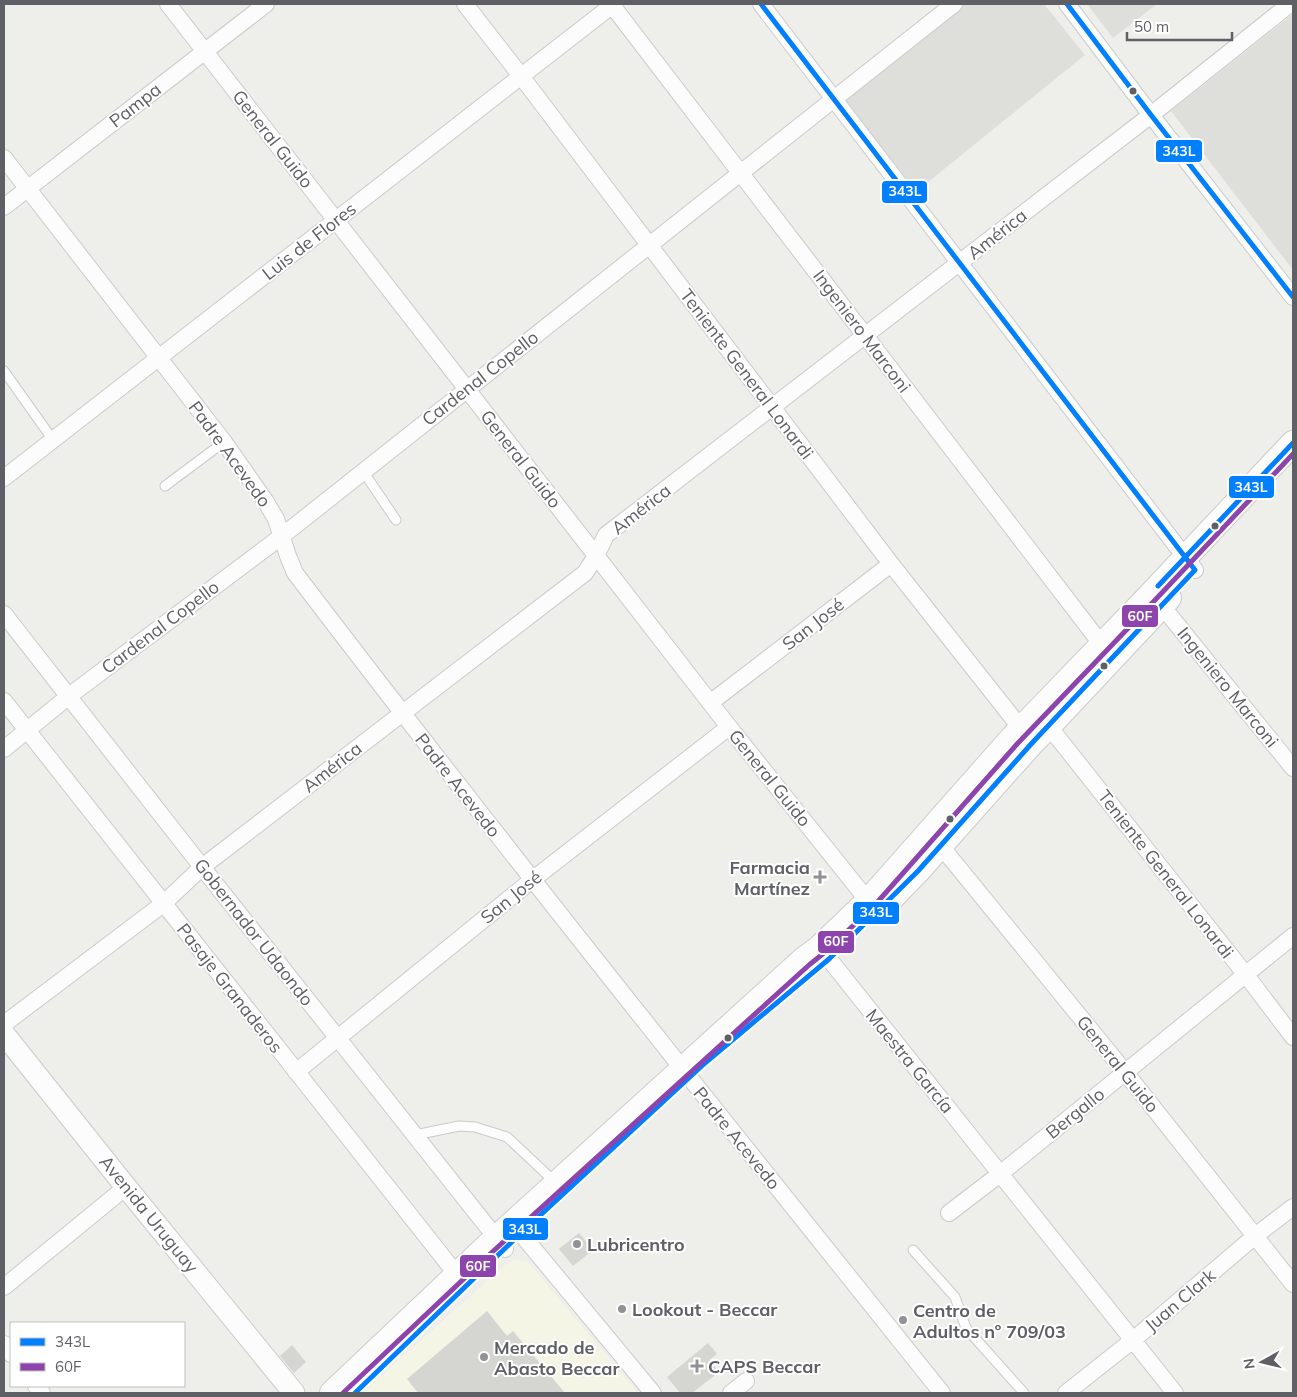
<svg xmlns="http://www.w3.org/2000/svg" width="1297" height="1397" font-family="Mulish,sans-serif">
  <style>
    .commercial { fill: #f4f5e5 }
    .industrial { fill: #dededa }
    .building { fill: #d5d5d2 }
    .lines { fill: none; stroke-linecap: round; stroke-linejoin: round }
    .service-casing { stroke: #cbcbcc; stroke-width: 11 }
    .minor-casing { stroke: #cbcbcc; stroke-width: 18 }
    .tertiary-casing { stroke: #cbcbcc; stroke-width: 23 }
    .secondary-casing { stroke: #ccc; stroke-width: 26 }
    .service { stroke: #fcfcfc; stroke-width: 9 }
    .minor { stroke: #fcfcfc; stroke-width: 16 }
    .tertiary { stroke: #fcfcfc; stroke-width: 21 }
    .secondary { stroke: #fcfcfc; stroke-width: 24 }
    .bus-1-casing { stroke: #fff; stroke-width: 9 }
    .bus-2-casing { stroke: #fff; stroke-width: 9 }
    .bus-1 { stroke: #007fff; stroke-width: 5 }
    .bus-2 { stroke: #8e44ad; stroke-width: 5 }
    .bus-dot { fill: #5f6066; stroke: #fff; stroke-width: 2 }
    .poi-dot { fill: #919294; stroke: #fff; stroke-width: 2 }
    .labels { text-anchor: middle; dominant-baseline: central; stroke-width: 4; stroke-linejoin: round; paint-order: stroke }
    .street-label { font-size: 18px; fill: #5f6066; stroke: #fff }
    .poi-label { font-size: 18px; font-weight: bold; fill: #5f6066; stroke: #fff; text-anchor: start }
    .line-badge { stroke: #fff; stroke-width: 2 }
    .badge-label { font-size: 14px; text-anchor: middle; font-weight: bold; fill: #fff }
  </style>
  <rect width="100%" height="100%" fill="#eeeeea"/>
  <path class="commercial" d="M515,1260L528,1262L638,1393H362L505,1265Z"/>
  <path class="industrial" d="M964,4H1044L1085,55L917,191L844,101Z
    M1087,4H1157L1113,38Z
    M1293,14V270L1171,111Z"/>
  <path class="building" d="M579,1233L593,1250L573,1266L559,1249Z
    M487,1311L507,1336L513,1331L565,1393H418L407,1379Z
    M708,1343L717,1354L709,1360L719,1372L692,1393H680L667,1377Z
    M292,1345L306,1362L294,1373L280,1356Z"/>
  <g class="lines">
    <g class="service-casing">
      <path id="service" d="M4,371L53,440
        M363,471L396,520
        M165,486L224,442
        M415,1135L459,1126L475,1127L507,1137L555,1182
        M913,1250L955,1297L966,1328L1024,1393"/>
    </g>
    <g class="minor-casing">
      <path id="minor" d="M168,4L729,727L877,912
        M465,4L521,76L891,564L1027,736
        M611,4L1102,645L1109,652
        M761,4L1195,570
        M1067,4L1151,115L1293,297
        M4,158L224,442L266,502L276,519L288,556L295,573C506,850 724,1121 942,1393
        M4,207L266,4
        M4,478L614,4
        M1162,606L1293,768
        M4,614L202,867L505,1249
        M4,701L457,1275
        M710,703L891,564
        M1043,719L1246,975L1293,1037
        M4,749L69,696L282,536L954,4
        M940,845L1125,1072L1293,1284
        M819,948L829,959L1175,1393
        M4,1024L163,904L202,867L585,573L596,556L606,535L1151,115L1290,4
        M296,1072L532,880L729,727
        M949,1213L1000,1174L1293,936
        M513,1224L653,1393
        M4,1287L126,1187
        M4,1344L11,1354
        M36,1386L42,1393
        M731,1393L746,1381
        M1066,1393L1133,1340L1255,1236L1293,1207"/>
    </g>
    <g class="tertiary-casing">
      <path id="tertiary" d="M4,1034L126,1187L294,1393"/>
    </g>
    <g class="secondary-casing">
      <path id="secondary" d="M890,900L918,871L1032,743L1049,726L1169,598
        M332,1393L484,1249L804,959L819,948L868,901L1012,738L1151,594L1293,443"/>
    </g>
    <use href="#service" class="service"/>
    <use href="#minor" class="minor"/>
    <use href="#tertiary" class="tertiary"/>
    <use href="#secondary" class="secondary"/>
    <g class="bus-1-casing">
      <path id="bus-1" d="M1067,4L1151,115L1293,297
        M1158,586L1293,443
        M355,1393L521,1233L705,1063L829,959L918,871L1032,743L1195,570L761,4"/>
    </g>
    <g class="bus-2-casing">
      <path id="bus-2" d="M343,1393L489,1255L809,965L824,953L874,906L1018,743L1156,599L1293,454"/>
    </g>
    <use href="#bus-1" class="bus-1"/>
    <use href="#bus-2" class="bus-2"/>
  </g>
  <g class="bus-dot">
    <circle cx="1133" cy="91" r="4.5"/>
    <circle cx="1215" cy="526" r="4.5"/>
    <circle cx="1104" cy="666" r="4.5"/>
    <circle cx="950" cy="819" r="4.5"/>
    <circle cx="728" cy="1038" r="4.5"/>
  </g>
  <g class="poi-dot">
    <path d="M817.5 869.5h5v5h5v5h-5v5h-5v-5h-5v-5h5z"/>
    <circle cx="577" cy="1244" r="5"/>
    <circle cx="622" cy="1309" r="5"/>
    <circle cx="903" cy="1320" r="5"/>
    <circle cx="484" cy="1357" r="5"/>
    <path d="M694.5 1358.5h5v5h5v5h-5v5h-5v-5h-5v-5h5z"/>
  </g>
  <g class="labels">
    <g class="street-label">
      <text transform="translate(135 105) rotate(-38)">Pampa</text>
      <text transform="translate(273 139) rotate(52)">General Guido</text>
      <text transform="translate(997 234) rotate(-38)">América</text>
      <text transform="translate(309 241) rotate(-38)">Luis de Flores</text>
      <text transform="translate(862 331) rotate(53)">Ingeniero Marconi</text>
      <text transform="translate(747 374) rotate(53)">Teniente General Lonardi</text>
      <text transform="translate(480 378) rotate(-38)">Cardenal Copello</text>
      <text transform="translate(230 454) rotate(54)">Padre Acevedo</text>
      <text transform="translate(521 459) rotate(52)">General Guido</text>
      <text transform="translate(641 509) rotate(-38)">América</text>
      <text transform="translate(813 624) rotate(-38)">San José</text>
      <text transform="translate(160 627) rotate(-37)">Cardenal Copello</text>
      <text transform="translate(1228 687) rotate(51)">Ingeniero Marconi</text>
      <text transform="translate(332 767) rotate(-38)">América</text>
      <text transform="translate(770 778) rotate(51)">General Guido</text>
      <text transform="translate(458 785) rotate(52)">Padre Acevedo</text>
      <text transform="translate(1166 874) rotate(52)">Teniente General Lonardi</text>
      <text transform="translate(511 897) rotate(-39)">San José</text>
      <text transform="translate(254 932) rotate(52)">Gobernador Udaondo</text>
      <text transform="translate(230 988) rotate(52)">Pasaje Granaderos</text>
      <text transform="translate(910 1061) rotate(51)">Maestra García</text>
      <text transform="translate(1118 1064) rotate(51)">General Guido</text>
      <text transform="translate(1075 1113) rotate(-39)">Bergallo</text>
      <text transform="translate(737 1138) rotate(51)">Padre Acevedo</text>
      <text transform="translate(149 1214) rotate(51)">Avenida Uruguay</text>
      <text transform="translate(1180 1300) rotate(-40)">Juan Clark</text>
    </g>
    <g class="poi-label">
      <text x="810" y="867" text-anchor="end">Farmacia<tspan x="810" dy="21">Martínez</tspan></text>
      <text x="587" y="1244">Lubricentro</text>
      <text x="632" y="1309">Lookout - Beccar</text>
      <text x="913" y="1310">Centro de<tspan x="913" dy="21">Adultos nº 709/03</tspan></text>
      <text x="494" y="1347">Mercado de<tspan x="494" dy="21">Abasto Beccar</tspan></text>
      <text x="708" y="1366">CAPS Beccar</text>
    </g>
  </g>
  <g class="line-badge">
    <rect x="1155" y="139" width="48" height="24" rx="5" fill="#007fff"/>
    <rect x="881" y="180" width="47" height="24" rx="5" fill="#007fff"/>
    <rect x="1228" y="475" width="47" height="24" rx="5" fill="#007fff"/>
    <rect x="1121" y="604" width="38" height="24" rx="5" fill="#8e44ad"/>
    <rect x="852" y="901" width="48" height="24" rx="5" fill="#007fff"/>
    <rect x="817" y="930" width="38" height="24" rx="5" fill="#8e44ad"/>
    <rect x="502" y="1217" width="47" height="24" rx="5" fill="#007fff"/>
    <rect x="459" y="1254" width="38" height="24" rx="5" fill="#8e44ad"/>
  </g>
  <g class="badge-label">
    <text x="1179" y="156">343L</text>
    <text x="905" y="196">343L</text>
    <text x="1251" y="492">343L</text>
    <text x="1140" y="621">60F</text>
    <text x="876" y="917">343L</text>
    <text x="836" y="946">60F</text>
    <text x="525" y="1234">343L</text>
    <text x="478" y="1271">60F</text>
  </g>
  <rect width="1297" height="1397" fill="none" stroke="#5f6066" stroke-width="10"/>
  <rect x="10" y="1322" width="175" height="65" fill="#ffffff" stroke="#bfbfc2"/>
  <rect x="20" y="1338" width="25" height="8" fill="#007fff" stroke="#bfbfc2"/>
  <text x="55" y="1347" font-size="15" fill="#5f6066">343L</text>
  <rect x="20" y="1363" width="25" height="8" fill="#8e44ad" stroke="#bfbfc2"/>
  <text x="55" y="1372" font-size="15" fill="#5f6066">60F</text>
  <g transform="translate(1262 1362) rotate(262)" stroke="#ffffff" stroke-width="4" paint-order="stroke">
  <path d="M0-4L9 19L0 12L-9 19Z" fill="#5f6066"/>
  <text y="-8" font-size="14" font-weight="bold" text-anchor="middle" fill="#5f6066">N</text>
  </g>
  <path d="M1127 32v8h105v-8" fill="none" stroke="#5f6066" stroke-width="2.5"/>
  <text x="1134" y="32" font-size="15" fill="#5f6066" stroke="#ffffff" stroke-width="4" paint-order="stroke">50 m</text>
</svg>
